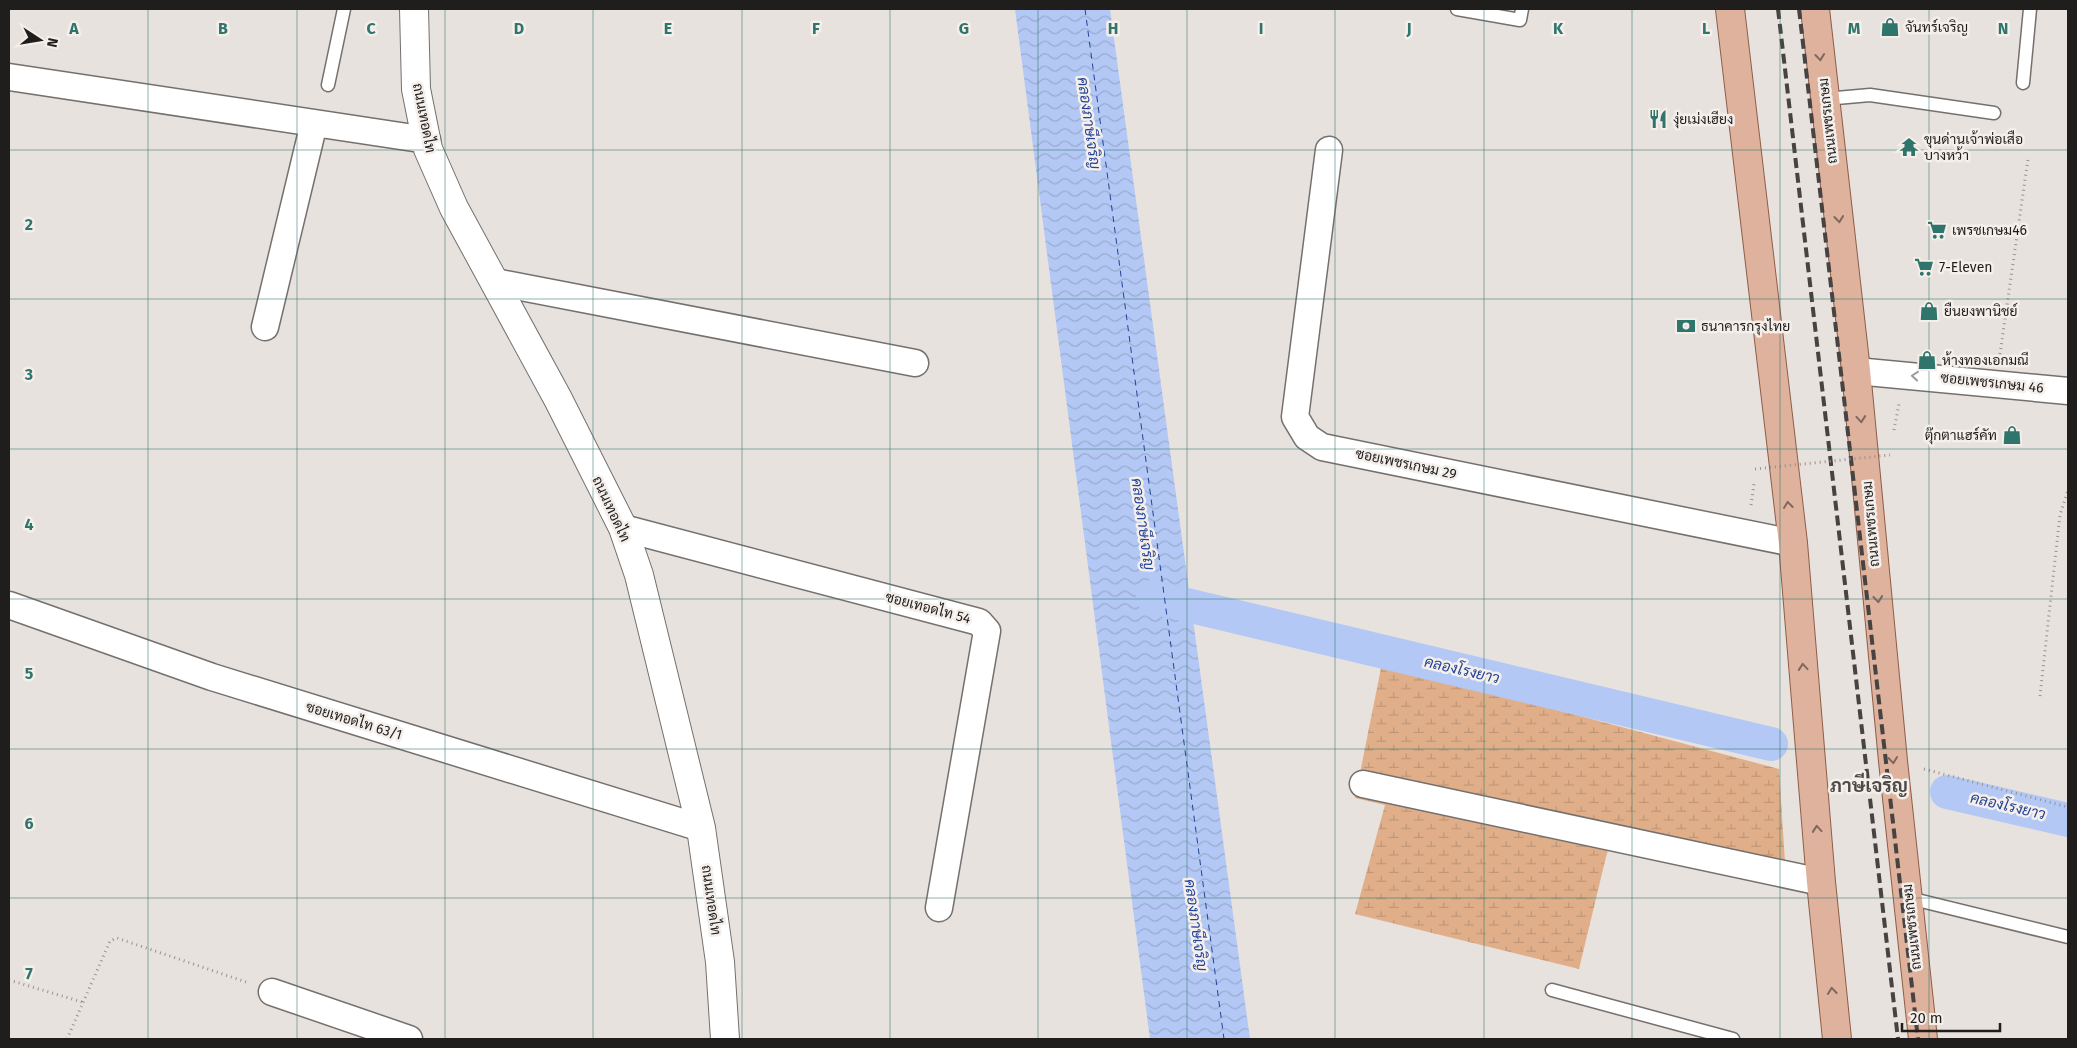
<svg xmlns="http://www.w3.org/2000/svg" width="2077" height="1048" font-family="'Fira Sans',Sarabun,sans-serif">
  <style>
    .wetland { fill: url(#wetland-marsh) }
    .water { fill: url(#water-waves) }
    .lines { fill: none; stroke-linecap: round; stroke-linejoin: round }
    .canal { stroke: #b3c8f4; stroke-width: 34 }
    .ferry { stroke: #234395; stroke-width: 1; stroke-dasharray: 6 5; stroke-linecap: butt }
    .lane-casing { stroke: #75706d; stroke-width: 15 }
    .street-casing { stroke: #75706d; stroke-width: 29 }
    .secondary-casing { stroke: #75706d; stroke-width: 30 }
    .primary-casing { stroke: #8e5d47; stroke-width: 30 }
    .path { stroke: #979390; stroke-width: 3; stroke-dasharray: 1 4; stroke-linecap: butt }
    .lane { stroke: #fff; stroke-width: 12 }
    .street { stroke: #fff; stroke-width: 26 }
    .secondary { stroke: #fff; stroke-width: 28 }
    .primary { stroke: #dfb29e; stroke-width: 28 }
    .rail { stroke: #464342; stroke-width: 4; stroke-dasharray: 10 5; stroke-linecap: butt }
    .path-bridge { stroke: #979390; stroke-width: 3; stroke-dasharray: 1 4; stroke-linecap: butt }
    .oneway { stroke: #80685e }
    .oneway2 { stroke: #9b9a99 }
    .grid { fill: none; stroke: #2f756b; stroke-width: 1; stroke-opacity: 0.55 }
    .labels { text-anchor: middle; dominant-baseline: central; stroke-width: 5; stroke-linejoin: round; paint-order: stroke }
    .poi-label { font-size: 14px; fill: #201e1d; stroke: #f5efeb; text-anchor: start }
    .street-label { font-size: 14px; fill: #201e1d; stroke: #f5efeb }
    .water-label { font-size: 15px; font-style: italic; fill: #234395; stroke: #f5efeb }
    .district-label { font-size: 19px; font-weight: bold; fill: #4e4946; stroke: #f5efeb }
    .grid-label { font-size: 16px; text-anchor: middle; font-weight: bold; fill: #2f756b; stroke: #f5efeb; stroke-width: 5; stroke-linejoin: round; paint-order: stroke }
  </style>
  <defs>
    <pattern id="wetland-marsh" width="20" height="14" patternUnits="userSpaceOnUse" patternTransform="scale(1.25)"><rect width="20" height="14" fill="#e0af8a"/><path d="M1 5h8M5 5V1M11 12h8M15 12V8" fill="none" stroke="#c09677"/></pattern>
    <pattern id="water-waves" width="16" height="10" patternUnits="userSpaceOnUse" patternTransform="scale(1.25)"><rect width="16" height="10" fill="#b3c8f4"/><path d="M0 5q4-4 8 0t8 0" fill="none" stroke="#9aabd1"/></pattern>
  </defs>
  <rect width="100%" height="100%" fill="#e8e2de"/>
  <path class="wetland" d="M1382,663L1779,769L1785,862L1615,829L1606,857L1579,969L1355,914L1385,805L1355,798Z"/>
  <path class="water" d="M1015,9H1110L1250,1039H1150Z"/>
  <g class="lines">
    <path class="canal" d="M1153,597L1771,744
      M1947,792L2068,820"/>
    <path class="ferry" d="M1085,9L1224,1039"/>
    <g class="lane-casing">
      <path id="lane" d="M1457,9L1520,20L1522,9
        M2023,83L2030,9
        M328,85L344,9
        M1825,99L1870,95L1994,113
        M1909,898L2068,937
        M1552,990L1733,1039"/>
    </g>
    <g class="street-casing">
      <path id="street" d="M9,77L427,140
        M1329,150L1295,417L1307,437L1322,447L1793,543
        M495,282L915,363
        M265,327L314,123
        M1856,371L2068,391
        M623,528L979,622L987,631L939,908
        M9,605L212,677L701,828
        M1363,784L1821,882
        M272,992L409,1039"/>
    </g>
    <g class="secondary-casing">
      <path id="secondary" d="M414,9L416,89L428,149L454,208L558,399L623,528L639,575L701,828L720,962L725,1039"/>
    </g>
    <g class="primary-casing">
      <path id="primary" d="M1730,9L1793,543L1821,882L1837,1039
        M1815,9L1856,371L1893,761L1923,1039"/>
    </g>
    <path class="path" d="M2000,354L2028,159
      M1894,430L1899,404
      M1751,505L1754,484
      M2040,696L2060,515L2068,490
      M1924,769L2068,807
      M9,980L82,1002
      M67,1039L110,941L117,938L246,982"/>
    <use href="#lane" class="lane"/>
    <use href="#street" class="street"/>
    <use href="#secondary" class="secondary"/>
    <use href="#primary" class="primary"/>
    <path class="rail" d="M1778,9L1898,1039
      M1799,9L1918,1039"/>
    <path class="path-bridge" d="M1755,469L1890,455"/>
  </g>
  <defs><path id="oneway-chevron" d="M-2-3.5L2.5 0L-2 3.5" fill="none" stroke-width="1.6" stroke-linecap="round" stroke-linejoin="round" transform="scale(1.25)"/></defs>
  <g class="oneway">
    <use href="#oneway-chevron" transform="translate(1820 57) rotate(84)"/>
    <use href="#oneway-chevron" transform="translate(1839 219) rotate(84)"/>
    <use href="#oneway-chevron" transform="translate(1861 419) rotate(85)"/>
    <use href="#oneway-chevron" transform="translate(1788 505) rotate(-97)"/>
    <use href="#oneway-chevron" transform="translate(1878 599) rotate(85)"/>
    <use href="#oneway-chevron" transform="translate(1803 667) rotate(-95)"/>
    <use href="#oneway-chevron" transform="translate(1893 760) rotate(84)"/>
    <use href="#oneway-chevron" transform="translate(1817 829) rotate(-95)"/>
    <use href="#oneway-chevron" transform="translate(1832 991) rotate(-96)"/>
  </g>
  <use class="oneway2" href="#oneway-chevron" transform="translate(1915 376) rotate(-175)"/>
  <path class="grid" d="M148,9V1039M297,9V1039M445,9V1039M593,9V1039M742,9V1039M890,9V1039M1038,9V1039M1187,9V1039M1335,9V1039M1484,9V1039M1632,9V1039M1780,9V1039M1929,9V1039M9,150H2068M9,299H2068M9,449H2068M9,599H2068M9,749H2068M9,898H2068"/>
  <defs>
    <g id="shop-bare" transform="scale(1.5)"><path d="M-5-2.5h2.3a2.7 3.5 0 0 1 5.4 0H5L5.5 6h-11ZM-1.5-2.5h3a1.5 2.3 0 0 0-3 0Z" fill="#2f756b" stroke="#f5efeb" stroke-width="2.5" paint-order="stroke"/></g>
    <g id="restaurant-bare" transform="scale(1.5)"><path d="M-5-6h1v4h1v-4h1v4h1v-4h1v5L-1.5 .5V6h-2V.5L-5-1ZM5-6V6H3V1.5H1.5Q1.5-4 5-6Z" fill="#2f756b" stroke="#f5efeb" stroke-width="2.5" paint-order="stroke"/></g>
    <g id="temple-bare" transform="scale(1.5)"><path d="M0-6L5-2H3V0L6.5 2.5H4V6H1.5V3h-3V6H-4V2.5H-6.5L-3 0V-2H-5Z" fill="#2f756b" stroke="#f5efeb" stroke-width="2.5" paint-order="stroke"/></g>
    <g id="supermarket-bare" transform="scale(1.5)"><path d="M-6-5.5h2.5l.6 2H6L4.5 2H-2.5L-4.4-4H-6ZM-1.5 3.2a1.3 1.3 0 1 0 .1 0ZM3 3.2a1.3 1.3 0 1 0 .1 0Z" fill="#2f756b" stroke="#f5efeb" stroke-width="2.5" paint-order="stroke"/></g>
    <g id="bank-bare" transform="scale(1.5)"><path d="M-6-4H6V4H-6ZM0-2.3a2.3 2.3 0 1 0 0 4.6a2.3 2.3 0 1 0 0-4.6Z" fill="#2f756b" stroke="#f5efeb" stroke-width="2.5" paint-order="stroke"/></g>
  </defs>
  <g fill-rule="evenodd">
    <use href="#shop-bare" x="1890" y="27"/>
    <use href="#restaurant-bare" x="1658" y="119"/>
    <use href="#temple-bare" x="1909" y="147"/>
    <use href="#supermarket-bare" x="1937" y="230"/>
    <use href="#supermarket-bare" x="1924" y="267"/>
    <use href="#shop-bare" x="1929" y="311"/>
    <use href="#bank-bare" x="1686" y="326"/>
    <use href="#shop-bare" x="1927" y="360"/>
    <use href="#shop-bare" x="2012" y="435"/>
  </g>
  <g class="labels">
    <g class="poi-label">
      <text x="1905" y="27">จันทร์เจริญ</text>
      <text x="1673" y="119">งุ่ยเม่งเฮียง</text>
      <text x="1924" y="139">ขุนด่านเจ้าพ่อเสือ<tspan x="1924" dy="16">บางหว้า</tspan></text>
      <text x="1952" y="230">เพรชเกษม46</text>
      <text x="1939" y="267">7-Eleven</text>
      <text x="1944" y="311">ยืนยงพานิชย์</text>
      <text x="1701" y="326">ธนาคารกรุงไทย</text>
      <text x="1942" y="360">ห้างทองเอกมณี</text>
      <text x="1997" y="435" text-anchor="end">ตุ๊กตาแฮร์คัท</text>
    </g>
    <g class="street-label">
      <text transform="translate(424 118) rotate(79)">ถนนเทอดไท</text>
      <text transform="translate(1828 121) rotate(-96)">ถนนเพชรเกษม</text>
      <text transform="translate(1992 383) rotate(6)">ซอยเพชรเกษม 46</text>
      <text transform="translate(1406 464) rotate(12)">ซอยเพชรเกษม 29</text>
      <text transform="translate(611 509) rotate(65)">ถนนเทอดไท</text>
      <text transform="translate(1871 524) rotate(-95)">ถนนเพชรเกษม</text>
      <text transform="translate(928 608) rotate(15)">ซอยเทอดไท 54</text>
      <text transform="translate(354 721) rotate(17)">ซอยเทอดไท 63/1</text>
      <text transform="translate(711 900) rotate(82)">ถนนเทอดไท</text>
      <text transform="translate(1912 927) rotate(-96)">ถนนเพชรเกษม</text>
    </g>
    <g class="water-label">
      <text transform="translate(1089 123) rotate(82)">คลองภาษีเจริญ</text>
      <text transform="translate(1143 524) rotate(82)">คลองภาษีเจริญ</text>
      <text transform="translate(1462 670) rotate(13)">คลองโรงยาว</text>
      <text transform="translate(2008 806) rotate(13)">คลองโรงยาว</text>
      <text transform="translate(1196 925) rotate(82)">คลองภาษีเจริญ</text>
    </g>
    <g class="district-label">
      <text x="1869" y="785">ภาษีเจริญ</text>
    </g>
  </g>
  <g class="grid-label">
    <text x="74" y="34">A</text>
    <text x="223" y="34">B</text>
    <text x="371" y="34">C</text>
    <text x="519" y="34">D</text>
    <text x="668" y="34">E</text>
    <text x="816" y="34">F</text>
    <text x="964" y="34">G</text>
    <text x="1113" y="34">H</text>
    <text x="1261" y="34">I</text>
    <text x="1409" y="34">J</text>
    <text x="1558" y="34">K</text>
    <text x="1706" y="34">L</text>
    <text x="1854" y="34">M</text>
    <text x="2003" y="34">N</text>
    <text x="29" y="230">2</text>
    <text x="29" y="380">3</text>
    <text x="29" y="530">4</text>
    <text x="29" y="679">5</text>
    <text x="29" y="829">6</text>
    <text x="29" y="979">7</text>
  </g>
  <rect width="2077" height="1048" fill="none" stroke="#201e1d" stroke-width="20"/>
  <g transform="translate(40 40) rotate(102)" stroke="#f5efeb" stroke-width="4" paint-order="stroke">
  <path d="M0-4L9 19L0 12L-9 19Z" fill="#201e1d"/>
  <text y="-8" font-size="14" font-weight="bold" text-anchor="middle" fill="#201e1d">N</text>
  </g>
  <path d="M1902 1023v8h98v-8" fill="none" stroke="#201e1d" stroke-width="2.5"/>
  <text x="1910" y="1023" font-size="15" fill="#201e1d" stroke="#f5efeb" stroke-width="4" paint-order="stroke">20 m</text>
</svg>
